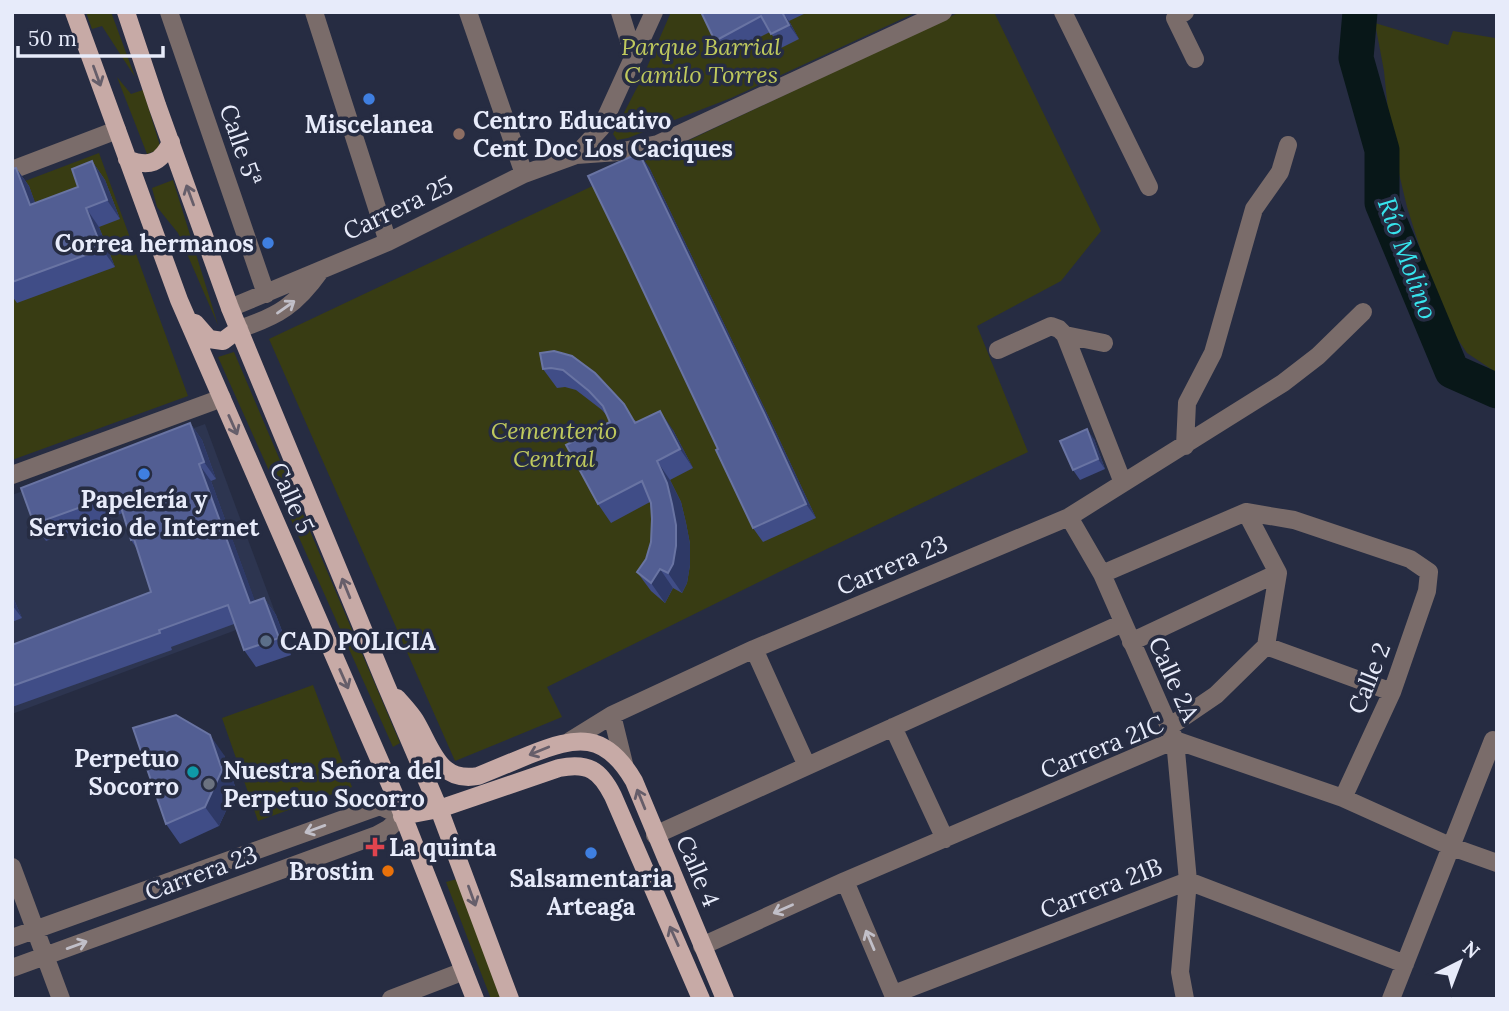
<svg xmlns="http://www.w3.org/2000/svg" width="1509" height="1011" font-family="Lora,serif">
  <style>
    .built { fill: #2d3550 }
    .green { fill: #383c13 }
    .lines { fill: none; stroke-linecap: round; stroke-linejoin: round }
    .river { stroke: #081718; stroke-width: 35 }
    .minor { stroke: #7a6c6a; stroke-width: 18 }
    .major { stroke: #c7aaa6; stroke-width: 18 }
    .wall { fill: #404d87 }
    .shaded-wall { fill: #2e3966 }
    .building { fill: #525e93; stroke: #6974a3; stroke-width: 2 }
    .oneway { stroke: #665e6a }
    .oneway2 { stroke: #c1bfc8 }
    .shop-dot { fill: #3f7fe0; stroke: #262c42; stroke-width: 2.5 }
    .education-dot { fill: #8d6e63; stroke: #262c42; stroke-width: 2.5 }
    .service-dot { fill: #5c6f8a; stroke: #262c42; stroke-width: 2.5 }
    .culture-dot { fill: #0f9aa8; stroke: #262c42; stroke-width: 2.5 }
    .worship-dot { fill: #6b7280; stroke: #262c42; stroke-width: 2.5 }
    .health-dot { fill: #e0444e; stroke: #262c42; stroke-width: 2.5 }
    .food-dot { fill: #e8710a; stroke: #262c42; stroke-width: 2.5 }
    .labels { text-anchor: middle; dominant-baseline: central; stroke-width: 7; stroke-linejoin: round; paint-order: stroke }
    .park-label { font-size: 24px; font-style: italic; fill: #bfc95d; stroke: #262c42 }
    .poi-label { font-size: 24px; font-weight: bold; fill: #e7ebfa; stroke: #262c42; text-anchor: start }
    .street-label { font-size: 24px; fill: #e7ebfa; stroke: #262c42 }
    .water-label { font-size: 26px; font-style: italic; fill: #37e4ed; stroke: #262c42 }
  </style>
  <rect width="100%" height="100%" fill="#262c42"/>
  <path class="built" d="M205,424L276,615L12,714V495Z"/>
  <path class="green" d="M86,12H111L135,77L102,26L92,29Z
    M671,12H917L731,98L628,138L617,140L613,134L644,74Z
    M960,12H994L1101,231L1061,281L977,326L1028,452L779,572L547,687L562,717L455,761L269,339Z
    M1375,23L1448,45L1453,31L1495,38L1497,28V373L1467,353L1446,322L1424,261L1407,207L1391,140L1384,71Z
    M117,77L131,94L143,90L161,149L147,154Z
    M99,153L188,396L12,460V186Z
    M173,180L218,325L178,233L157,207L152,188Z
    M234,352L400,743L393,747L218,357Z
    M313,685L352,787L258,821L222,718Z
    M457,879L502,999H491L446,882Z"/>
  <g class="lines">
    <path class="river" d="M1360,12L1356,58L1382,150V203L1452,371L1497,391"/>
    <path class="minor" d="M169,12L266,294
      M314,12L388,242
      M468,12L524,174
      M620,12L634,57
      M1063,12L1149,187
      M1185,12L1175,18L1195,59
      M576,155L618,152L658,144L943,12
      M12,170L117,130
      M230,308L388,242L524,174L576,155L601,128L654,12
      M239,329C279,316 296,305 321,270
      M1065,335L1104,343
      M998,350L1051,326L1059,329L1065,335L1123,483
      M1185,446L1187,403L1213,353L1254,209L1280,172L1288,145
      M12,475L222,398
      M1069,517L1102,574L1175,740L1188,881L1180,972L1185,999
      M1102,574L1246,512L1294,520L1410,559L1429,572L1427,591L1392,692L1343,798
      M1131,642L1278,573
      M1266,646L1392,692
      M754,649L807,766
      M612,715L624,764
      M893,727L945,839
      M1169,727L1216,695L1266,646L1278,573L1246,512
      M570,741L612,715L754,649L1069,517L1283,383L1318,356L1363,312
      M655,835L1123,623
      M12,867L61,999
      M845,881L895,999
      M12,938L380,806L402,816L388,829L377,835L12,968
      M702,946L845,881L1175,740L1343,798L1452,847L1497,863
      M894,994L1188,881L1405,964
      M391,999L464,971
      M1391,999L1493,740"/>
    <path class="major" d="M74,12L179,300L396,798L475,999
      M126,12L157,105L230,308L386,685L439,809L510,999
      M127,159C149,168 161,163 171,142
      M195,323L209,339L223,341L239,329
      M397,698C403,705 410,712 415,720C432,748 438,783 478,776C495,769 512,762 529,755C577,736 605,731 634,781L725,999
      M402,816L439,809L559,768C588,762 600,770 613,796L701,999"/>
  </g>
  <path class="wall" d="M701,12H805L806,13L789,21L799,39L781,48L770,32L725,55L715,41Z
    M92,161L105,180L120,219L99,227L115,267L17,303L12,296V169L16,168L29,186L35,203L78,187Z
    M649,167L773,426L816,518L763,542L753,528L718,449Z
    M540,353L637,422L673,430L693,468L670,480L681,502L686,523L690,544V565L687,583L682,593L673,588L665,603L651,591L637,572L646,559L651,542L652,519L650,502L611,523L598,504L610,422L607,416L602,410L576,390L565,387L557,388L543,369Z
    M190,423L202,440L216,479L211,481L255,602L264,598L276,615L291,655L256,667L244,650L234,624L171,647L172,650L12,707V645L151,592L137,549L131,540L123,513L46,541L34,524Z
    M1094,439L1105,469L1080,480L1073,470Z
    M12,595L22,618L12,622Z
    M224,755L236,789L219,826L180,844L166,824Z"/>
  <path class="shaded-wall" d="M782,12L789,21L799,39L789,25Z
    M639,153L649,167L773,426L816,518L806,504Z
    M92,161L105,180L120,219L107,200Z
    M16,168L29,186L43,224L30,205Z
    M86,208L99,227L115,267L102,249Z
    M660,411L673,430L693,468L680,449Z
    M190,423L202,440L216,479L204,462Z
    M1087,429L1094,439L1105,469L1098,459Z
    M657,461L670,480L681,502L686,523L690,544V565L687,583L682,593L668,573Z
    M199,464L211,481L262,620L250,603Z
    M660,569L673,588L665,603L651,583Z
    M12,595L22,618L12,605Z
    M264,598L276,615L291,655L279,638Z
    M210,735L224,755L236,789L219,826L205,807Z"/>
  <path class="building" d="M701,12H782L789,25L771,34L761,16L715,41Z
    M639,153L764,413L806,504L753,528L716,450L718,449L626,254L588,176Z
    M92,161L107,200L86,208L102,249L12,282V169L16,168L30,205L78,187L72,169Z
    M554,351L572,356L595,373L624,404L635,423L660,411L680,449L657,461L667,483L672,504L676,525V546L673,564L668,573L660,569L651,583L637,572L646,559L651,542L652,519L651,503L642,481L598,504L566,445L610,422L603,406L589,391L563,370L551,368L543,369L540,353Z
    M190,423L204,462L199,464L250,603L264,598L279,638L244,650L228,605L159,630L160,633L12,686V645L151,592L134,539L131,540L117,494L34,524L21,488Z
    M1087,429L1098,459L1073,470L1060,441Z
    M176,715L210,735L222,770L205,807L166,824L133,728Z"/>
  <defs><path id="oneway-shaft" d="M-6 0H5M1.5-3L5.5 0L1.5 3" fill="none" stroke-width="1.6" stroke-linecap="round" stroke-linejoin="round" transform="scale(1.75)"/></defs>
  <g class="oneway">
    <use href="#oneway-shaft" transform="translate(97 76) rotate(70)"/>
    <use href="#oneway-shaft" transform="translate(190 195) rotate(-110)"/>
    <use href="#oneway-shaft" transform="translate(233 425) rotate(66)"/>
    <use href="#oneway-shaft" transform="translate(346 588) rotate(-112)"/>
    <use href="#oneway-shaft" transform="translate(344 679) rotate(66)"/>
    <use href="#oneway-shaft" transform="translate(539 751) rotate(158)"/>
    <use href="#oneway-shaft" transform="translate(641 799) rotate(-112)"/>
    <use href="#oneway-shaft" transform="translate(472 896) rotate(70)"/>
    <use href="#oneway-shaft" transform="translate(674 936) rotate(-114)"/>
  </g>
  <g class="oneway2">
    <use href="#oneway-shaft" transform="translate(286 307) rotate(-35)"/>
    <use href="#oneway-shaft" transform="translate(315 829) rotate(160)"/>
    <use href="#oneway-shaft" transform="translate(783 909) rotate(156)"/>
    <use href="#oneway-shaft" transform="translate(870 940) rotate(-113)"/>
    <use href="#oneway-shaft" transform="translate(77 945) rotate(-20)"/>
  </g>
  <g class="shop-dot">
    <circle cx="369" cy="99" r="7"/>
    <circle cx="268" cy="243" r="7"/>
    <circle cx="144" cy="474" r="7"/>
    <circle cx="591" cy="853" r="7"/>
  </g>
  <circle class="education-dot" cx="459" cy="134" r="7"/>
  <circle class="service-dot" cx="266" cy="641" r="7"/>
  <circle class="culture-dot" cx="193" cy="772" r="7"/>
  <circle class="worship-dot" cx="209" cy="784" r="7"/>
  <path class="health-dot" d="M371.5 836.5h7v7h7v7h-7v7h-7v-7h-7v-7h7z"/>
  <circle class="food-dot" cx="388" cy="871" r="7"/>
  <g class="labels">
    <g class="park-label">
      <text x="701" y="46">Parque Barrial<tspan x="701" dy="28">Camilo Torres</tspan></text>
      <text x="554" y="430">Cementerio<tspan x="554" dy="28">Central</tspan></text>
    </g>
    <g class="poi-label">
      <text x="473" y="120">Centro Educativo<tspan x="473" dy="28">Cent Doc Los Caciques</tspan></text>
      <text x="369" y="124" text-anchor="middle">Miscelanea</text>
      <text x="254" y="243" text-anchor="end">Correa hermanos</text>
      <text x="144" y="499" text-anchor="middle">Papelería y<tspan x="144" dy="28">Servicio de Internet</tspan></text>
      <text x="280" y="641">CAD POLICIA</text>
      <text x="179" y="758" text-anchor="end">Perpetuo<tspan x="179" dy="28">Socorro</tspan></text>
      <text x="223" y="770">Nuestra Señora del<tspan x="223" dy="28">Perpetuo Socorro</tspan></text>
      <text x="389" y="847">La quinta</text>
      <text x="374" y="871" text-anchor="end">Brostin</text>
      <text x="591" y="878" text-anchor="middle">Salsamentaria<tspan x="591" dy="28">Arteaga</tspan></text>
    </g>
    <g class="street-label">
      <text transform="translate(241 145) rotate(71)">Calle 5ª</text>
      <text transform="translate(398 208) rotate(-25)">Carrera 25</text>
      <text transform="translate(292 498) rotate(66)">Calle 5</text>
      <text transform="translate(892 565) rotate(-23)">Carrera 23</text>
      <text transform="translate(1369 678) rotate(-68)">Calle 2</text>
      <text transform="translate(1174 679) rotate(66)">Calle 2A</text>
      <text transform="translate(1102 747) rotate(-22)">Carrera 21C</text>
      <text transform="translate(698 871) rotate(67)">Calle 4</text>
      <text transform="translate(201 873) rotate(-20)">Carrera 23</text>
      <text transform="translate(1101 888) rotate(-21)">Carrera 21B</text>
    </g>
    <g class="water-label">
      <text transform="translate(1408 258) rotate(70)">Río Molino</text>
    </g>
  </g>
  <rect width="1509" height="1011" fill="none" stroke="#e7ebfa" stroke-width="28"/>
  <g transform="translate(1460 962) rotate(42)" stroke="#262c42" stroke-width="5" paint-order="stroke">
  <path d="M0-5L12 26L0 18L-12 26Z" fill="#e7ebfa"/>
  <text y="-10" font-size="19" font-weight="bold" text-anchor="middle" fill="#e7ebfa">N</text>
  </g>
  <path d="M18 46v10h145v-10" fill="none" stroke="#e7ebfa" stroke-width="3.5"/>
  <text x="28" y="46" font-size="21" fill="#e7ebfa" stroke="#262c42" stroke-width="5" paint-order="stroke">50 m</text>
</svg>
